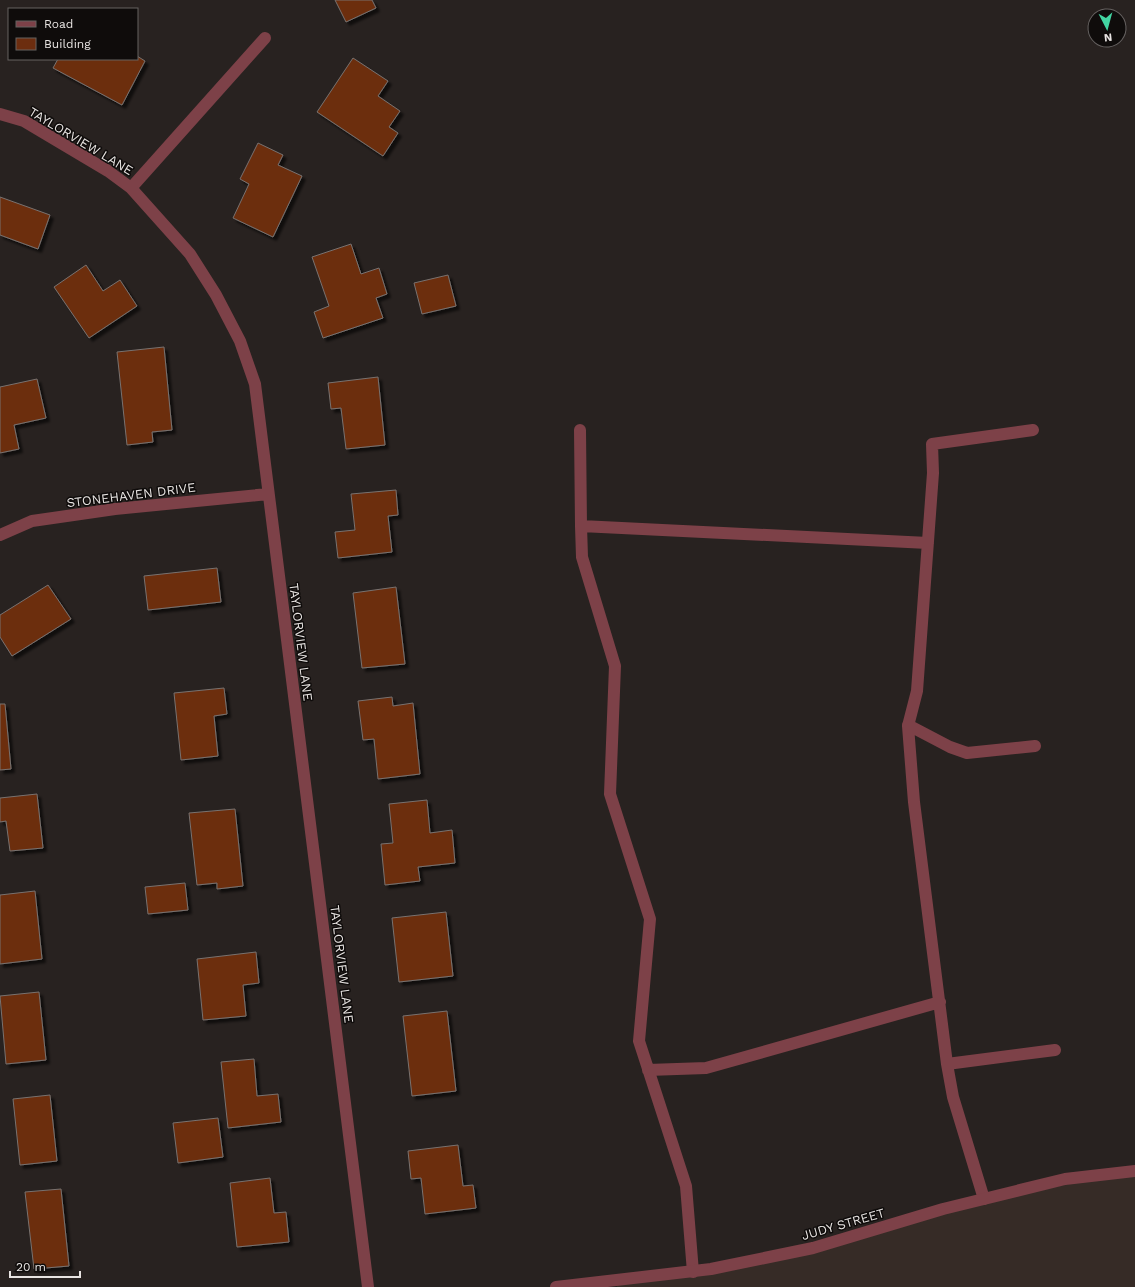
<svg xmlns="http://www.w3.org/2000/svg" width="1135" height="1287" font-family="'Work Sans',sans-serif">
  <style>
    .built { fill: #362b26 }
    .building { fill: #6c2d0f; stroke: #78726f; filter: url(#shadow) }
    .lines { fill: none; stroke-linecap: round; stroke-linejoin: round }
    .service { stroke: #7d4148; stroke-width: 12 }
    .minor { stroke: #7d4148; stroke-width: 12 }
    .tertiary { stroke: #7d4148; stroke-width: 12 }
    .labels { text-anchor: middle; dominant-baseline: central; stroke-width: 3; stroke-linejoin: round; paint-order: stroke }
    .street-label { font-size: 13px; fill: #e8e4e2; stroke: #0f0c0b }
  </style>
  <defs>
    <filter id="shadow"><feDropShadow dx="3.5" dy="3.5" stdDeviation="1" flood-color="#0009"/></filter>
  </defs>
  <rect width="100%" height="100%" fill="#282220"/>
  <path class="built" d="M1135,1171V1287H617L616,1281L711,1269L943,1209Z"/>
  <path class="building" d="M335,0H372L376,8L346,22Z
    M137,56L145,61L122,105L53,68L58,59H137Z
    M353,58L388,81L378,96L400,111L389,127L398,133L383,156L317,112Z
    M258,143L283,155L278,165L302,176L273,237L233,218L249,184L240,179Z
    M0,197L50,215L38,249L0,235Z
    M351,244L361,274L379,268L387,294L376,298L383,318L323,338L314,312L329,306L312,257Z
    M86,265L103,291L120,280L137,306L89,338L54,287Z
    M448,275L456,306L422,314L414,283Z
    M164,347L172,430L152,432L153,442L127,445L117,352Z
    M378,377L385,445L346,449L341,408L331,409L328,383Z
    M37,379L46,418L14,425L19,449L0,453V387Z
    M396,490L398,515L388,516L392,552L338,558L335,532L355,530L351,494Z
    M217,568L221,602L148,610L144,576Z
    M48,585L71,619L12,656L0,637V615Z
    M396,587L405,664L362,668L353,593Z
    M224,688L227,714L214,716L218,756L181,760L174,693Z
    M392,697L393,706L413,703L420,774L378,779L374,739L363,740L358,701Z
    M0,704H5L11,769L0,770Z
    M37,794L43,848L10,851L6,821L0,822V798Z
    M427,800L430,833L452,830L455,863L418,867L420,881L385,885L381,844L393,843L389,804Z
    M235,809L243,886L217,889V883L197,885L189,813Z
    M185,883L188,910L148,914L145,887Z
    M35,891L42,959L0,964V895Z
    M446,912L453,976L399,982L392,918Z
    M256,952L259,983L243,985L246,1016L203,1020L197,959Z
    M39,992L46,1060L6,1064L0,996Z
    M447,1011L456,1091L412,1096L403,1016Z
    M254,1059L257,1096L278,1094L281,1122L228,1128L221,1062Z
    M50,1095L57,1161L20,1165L13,1099Z
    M218,1118L223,1157L178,1163L173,1123Z
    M458,1145L463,1186L473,1185L476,1208L425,1214L421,1178L411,1179L408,1151Z
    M270,1178L274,1213L286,1212L289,1242L237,1247L230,1183Z
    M61,1189L69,1266L34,1269L25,1192Z"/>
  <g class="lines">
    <path class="service" d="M580,430L581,526L928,543
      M581,526L582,557L615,666L610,794L650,919L639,1041L686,1186L693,1272
      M908,725L950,747L967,753L1035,746
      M947,1064L1055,1050
      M648,1070L706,1068L940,1002
      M984,1199L953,1097L947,1064L914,802L908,726L917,691L933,473L932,444L1033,430"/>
    <path class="minor" d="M0,114L24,121L108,171L131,188L190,254L216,295L240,341L255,384L368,1287
      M131,188L265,38
      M0,535L32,521L115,509L268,494"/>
    <path class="tertiary" d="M556,1287L711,1269L813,1248L943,1209L1065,1179L1135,1171"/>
  </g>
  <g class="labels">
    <g class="street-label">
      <text transform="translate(81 141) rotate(31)">TAYLORVIEW LANE</text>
      <text transform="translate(131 495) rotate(-7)">STONEHAVEN DRIVE</text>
      <text transform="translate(301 642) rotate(83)">TAYLORVIEW LANE</text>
      <text transform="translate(342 964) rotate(83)">TAYLORVIEW LANE</text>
      <text transform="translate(843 1224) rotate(-16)">JUDY STREET</text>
    </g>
  </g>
  <rect x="8" y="8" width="130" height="52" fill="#0f0c0b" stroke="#666261"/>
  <rect x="16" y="21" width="20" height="6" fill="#7d4148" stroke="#666261"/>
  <text x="44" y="28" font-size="12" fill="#e8e4e2">Road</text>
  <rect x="16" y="38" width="20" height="12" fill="#6c2d0f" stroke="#666261"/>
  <text x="44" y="48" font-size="12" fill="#e8e4e2">Building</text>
  <g transform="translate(1107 28) rotate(174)"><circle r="19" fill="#0f0c0b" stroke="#666261"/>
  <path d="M0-3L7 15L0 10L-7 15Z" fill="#42d4a1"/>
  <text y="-6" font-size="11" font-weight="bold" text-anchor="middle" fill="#e8e4e2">N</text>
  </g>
  <path d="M10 1271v6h70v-6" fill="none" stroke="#e8e4e2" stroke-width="2"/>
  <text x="16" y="1271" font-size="12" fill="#e8e4e2" stroke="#0f0c0b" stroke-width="3" paint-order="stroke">20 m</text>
</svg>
